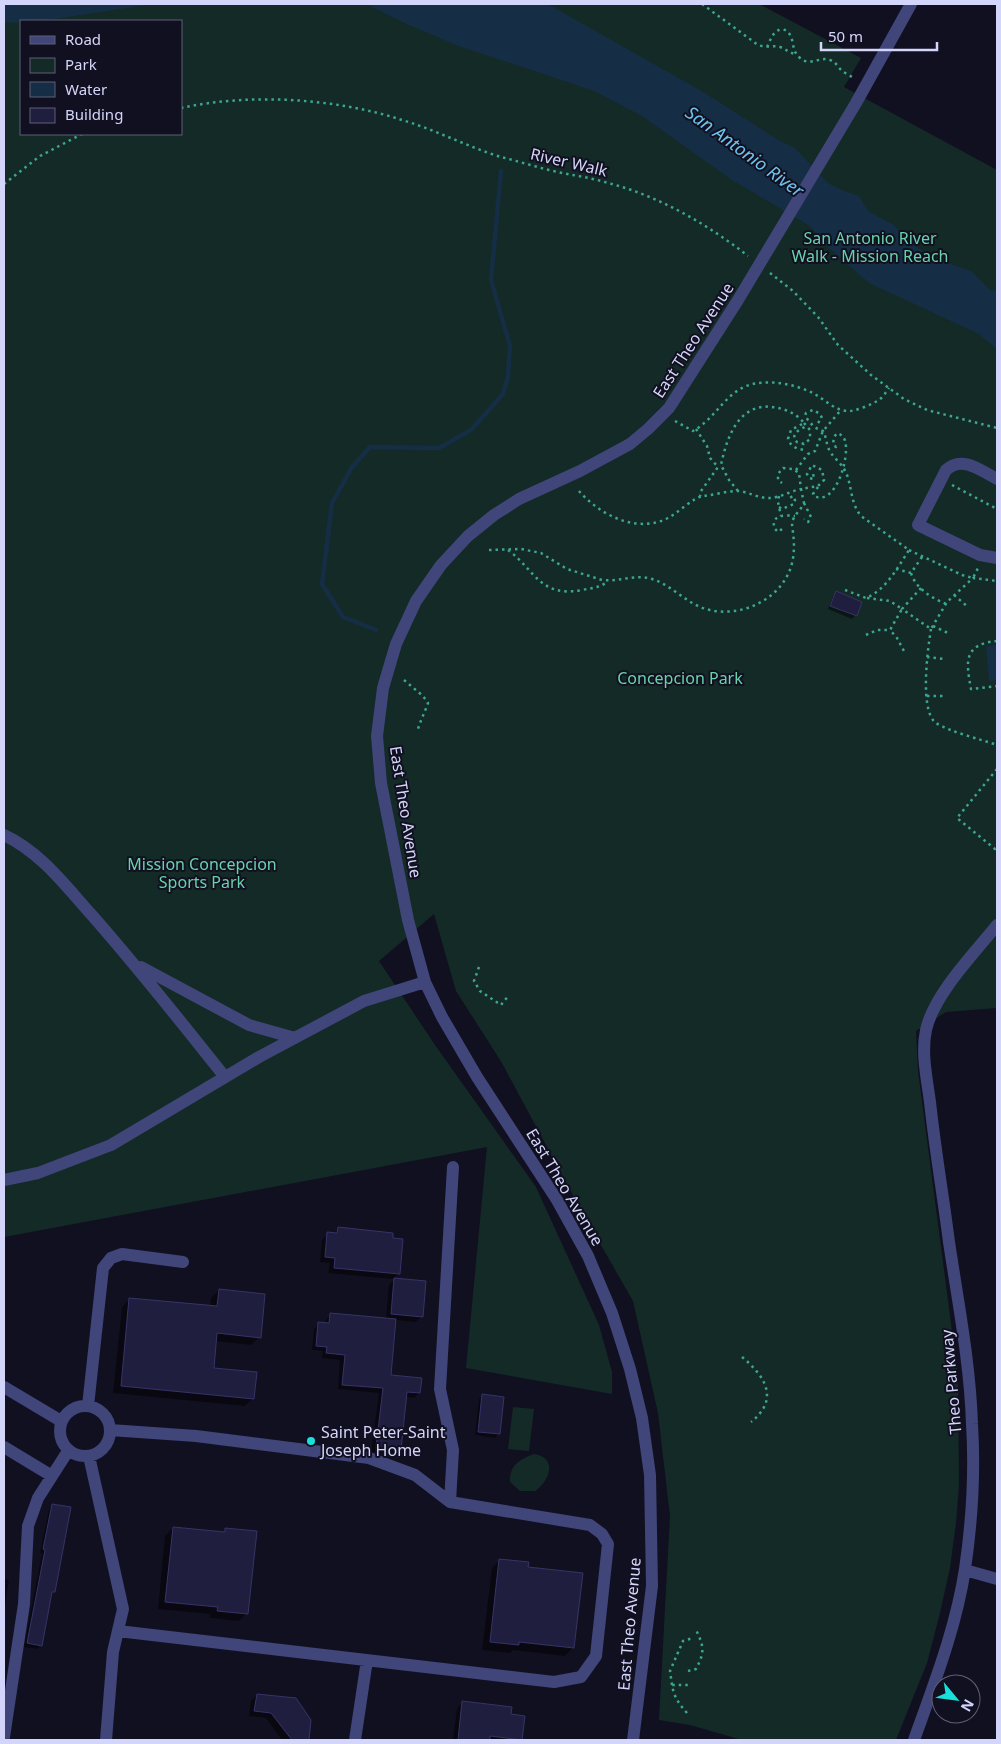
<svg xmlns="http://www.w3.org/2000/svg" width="1001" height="1744" font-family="'Noto Sans',sans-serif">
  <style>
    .green { fill: #142a26; fill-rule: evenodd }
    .water { fill: #152e45 }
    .shadow { fill: #0007 }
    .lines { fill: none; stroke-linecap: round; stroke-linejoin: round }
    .stream { stroke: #152e45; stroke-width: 4.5 }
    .building { fill: #201e3f; stroke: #363368 }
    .path { stroke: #3ca692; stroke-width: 2.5; stroke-dasharray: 2.5 4; stroke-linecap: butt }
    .minor { stroke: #40457a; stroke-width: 12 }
    .poi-dot { fill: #1ae0db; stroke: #111020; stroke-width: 2 }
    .labels { text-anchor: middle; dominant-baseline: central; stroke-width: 4; stroke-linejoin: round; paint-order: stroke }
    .street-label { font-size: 16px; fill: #d4d5fa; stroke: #111020 }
    .park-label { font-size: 16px; fill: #69d2aa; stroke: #111020 }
    .poi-label { font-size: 16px; fill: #d4d5fa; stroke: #111020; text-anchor: start }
    .water-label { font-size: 18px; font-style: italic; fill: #6ec3ee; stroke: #111020 }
  </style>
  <rect width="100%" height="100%" fill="#111020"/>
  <path class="green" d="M4,4H759L861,58L844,87L997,170V1008L946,1012L916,1031L918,1071L958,1377L959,1484L956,1523L950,1568L939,1617L927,1663L896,1740H742L690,1725L659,1720L670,1516L658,1413L633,1301L582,1212L502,1063L456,991L434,914L379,961L435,1045L536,1187L599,1325L612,1372V1394L466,1368L487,1147L4,1237ZM21,21H181V134H21Z
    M513,1407L534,1409L529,1451L508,1449Z
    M534,1454C558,1458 550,1481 535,1491H520L510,1482C509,1465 521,1459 534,1454Z"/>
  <path class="water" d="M4,4H153L41,21H21V23L4,22Z
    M369,4H546L553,7L705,93L780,141L795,148L828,183L839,189L859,196L868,211L894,225L909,242L935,259L971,271L990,290L997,291V349L979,334L869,283L827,246L810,226L732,180L642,116L594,91L456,45L409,25L374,8Z
    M997,645V680L989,681L986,646Z"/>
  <path class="shadow" d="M837,593L856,615L852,619L828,609L833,596Z
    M338,1229L399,1273L393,1279L328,1273L330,1263L320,1262L322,1240L328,1234H333Z
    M395,1279L422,1316L416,1322L395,1320L389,1376L419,1393L414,1398L406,1397L399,1449L394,1454L371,1452L379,1393L338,1389L340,1360L322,1358L323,1351L312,1350L314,1329L319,1324H325L326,1320L330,1315L386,1319L389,1285Z
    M219,1290L259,1337L251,1345L215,1341L212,1369L253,1398L245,1406L113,1393L122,1307L130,1299L210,1307L211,1298Z
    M483,1396L503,1398L498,1434L495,1438L475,1435L479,1399Z
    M52,1505L54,1592L50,1596L40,1646L37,1649L24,1647L42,1553H40L49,1509Z
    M173,1528L222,1533L226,1530L247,1613L239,1621L210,1618V1614L158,1609L165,1536Z
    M500,1560L527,1568L573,1648L565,1656L513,1650L510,1653L482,1650L492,1568Z
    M4,1579L9,1580L4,1612Z
    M257,1695L310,1720L308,1740H282L266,1718L249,1716L251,1701Z
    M463,1702L510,1715L521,1739L453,1740L457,1708Z"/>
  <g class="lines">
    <path class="stream" d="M376,630L343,617L322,584L332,503L352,467L370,447L439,448L471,430L503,394L508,377L510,346L491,280L501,171"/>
  </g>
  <path class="building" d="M836,591L862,602L857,616L830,606Z
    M338,1227L393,1233V1238L403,1239L400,1274L334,1268L335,1258L325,1257L327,1232L337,1233Z
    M394,1278L426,1281L423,1317L391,1314Z
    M219,1289L265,1294L261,1338L217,1333L214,1368L257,1372L254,1399L121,1386L129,1298L217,1306Z
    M330,1313L396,1319L391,1375L422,1378L420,1393L407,1392L401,1450L376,1447L383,1388L342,1385L345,1355L326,1353L327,1347L316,1346L318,1322L329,1323Z
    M482,1394L504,1397L500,1434L478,1432Z
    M52,1504L71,1507L55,1592H52L42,1646L27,1643L45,1550L43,1549Z
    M173,1527L225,1532V1528L257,1531L248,1614L217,1611L218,1607L165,1602Z
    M499,1559L529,1562L528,1567L583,1573L574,1648L519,1642V1645L490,1642Z
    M257,1694L296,1698L311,1720L309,1740H292L271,1713L254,1711Z
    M462,1701L512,1707L511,1714L525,1716L522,1740L490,1736V1740H458Z"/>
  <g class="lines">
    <path class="path" d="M702,4L758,45C766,48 773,45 780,47C786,49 789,53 796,54
      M767,47C771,39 773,30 783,29C797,35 789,49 800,58C810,67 820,56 830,60C836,62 838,67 842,71C845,73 849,75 852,77
      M181,108C250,93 335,98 402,120C436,130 468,147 501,157C517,161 533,166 549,170C569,175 589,177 608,183C659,196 707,224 748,256
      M4,184L40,156L82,134
      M770,273L793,291L818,317L838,345L871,375L904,399L927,410L997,428
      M675,421L693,431C716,418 725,393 749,385C769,379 794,384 813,393C824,399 834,410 847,411C854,412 873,404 879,400C883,397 886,392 889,388
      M804,423L810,430V439L804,444L797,442L794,439C794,432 800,429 807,426
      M818,423L822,418L820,414L813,410L806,413L805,416C810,423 815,429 823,431C827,438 826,446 831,453C836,460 844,466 847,475C852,489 851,504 861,516L909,550C898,567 886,590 866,598L845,590
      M696,429L707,446L710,458L718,467L701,491L700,496
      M796,470L808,454L815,451L823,431L841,410
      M952,485L997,509
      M818,487L813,494L814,496C836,507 850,456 845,441C844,436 841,435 837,433L834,437L833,444L836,447L839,444
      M579,491C600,515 637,534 668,518C678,513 694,497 703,496C714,495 727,491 738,491C749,492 760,499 771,498C781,497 791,491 801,489L799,473L793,469L783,468L778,474V480L782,483
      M738,491L729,480L721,465C727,436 740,399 778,408C788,410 798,415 804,423L791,430L788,439C791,447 797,449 805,450
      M779,496L778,502L781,516
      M804,503L811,517L808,522L804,519
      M779,507L782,509L794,504L795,500L793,496L788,499
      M782,529L778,532L774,528C772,514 784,515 795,516
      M489,550L521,549L541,553L567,569L602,580C618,582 632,575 648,578C667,582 681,598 698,606C730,621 775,605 789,572C794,561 795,546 793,534C793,530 792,526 792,523C793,516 801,510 804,503L801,489L818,486L824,480L822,470L812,465L807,474L809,478L814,479L813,473
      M508,550C535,570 540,598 582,590C591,588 599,588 607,582
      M909,550L962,575L973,578L978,568
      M922,557L911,573C916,589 932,598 946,604
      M896,569L911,573
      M921,588L902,609L931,629L947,602L973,578L997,581
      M954,595L968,607
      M867,598L890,601L902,609L890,630L897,638L905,653
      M933,626L948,633
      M931,629C928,647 919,711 936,723C950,732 980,739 997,745
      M866,635L877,630H890
      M997,641C963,644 966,662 971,689L997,686
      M927,657L944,659
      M404,680L423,696L428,703C425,712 421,719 418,729
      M927,696H944
      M997,769L957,818L995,849L997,845
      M479,967L474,981L480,991L501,1005L509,995
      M742,1357C765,1376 780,1399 751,1422
      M688,1671L696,1669C705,1652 704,1646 696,1630
      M672,1685L670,1671L683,1641L693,1638
      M687,1713C679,1704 674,1697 672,1685H689"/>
    <path class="minor" d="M997,479C980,470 962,455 946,470L918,525L980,555L997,558
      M4,835C40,852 64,884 90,913C137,966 181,1022 225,1077
      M141,967L249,1025L295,1038
      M4,1180L38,1173L111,1145L259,1057L364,1001L425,982
      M4,1387L61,1421
      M60 1431a25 25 0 1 1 50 0a25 25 0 1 1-50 0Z
      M88,1406L103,1268L111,1258L122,1254L183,1262
      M110,1430L196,1436L369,1458L415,1475L450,1502L590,1525L602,1534L608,1544L596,1656L581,1677L554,1682L118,1631
      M4,1447L52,1476
      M89,1456L123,1609L113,1652L106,1740
      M450,1502L453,1450L440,1389L453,1167
      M965,1570L997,1579
      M4,1737L24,1604L28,1526L38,1498L68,1451
      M355,1740L367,1660
      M633,1740L652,1586L650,1475L642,1418L630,1369L612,1313L588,1256L557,1200L477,1077L442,1017L425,982L408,920L381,783L377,736L383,688L396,644L416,601L441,565L468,536L494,515L519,499L580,471L630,444L648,429L669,408L738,300L856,103L911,4
      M914,1740C934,1684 956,1628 965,1569C972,1521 975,1472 972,1424C970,1363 958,1302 949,1242C943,1195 935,1149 930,1102C927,1079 921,1053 926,1030C934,994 974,954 997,925"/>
  </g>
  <circle class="poi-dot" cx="311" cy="1441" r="5"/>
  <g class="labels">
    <g class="street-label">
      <text transform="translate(569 162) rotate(13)">River Walk</text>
      <text transform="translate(693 340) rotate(-57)">East Theo Avenue</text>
      <text transform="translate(406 812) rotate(81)">East Theo Avenue</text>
      <text transform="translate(565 1187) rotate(59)">East Theo Avenue</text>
      <text transform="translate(951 1382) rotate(-95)">Theo Parkway</text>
      <text transform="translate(629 1624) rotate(-85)">East Theo Avenue</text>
    </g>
    <g class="park-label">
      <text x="870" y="238">San Antonio River<tspan x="870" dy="18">Walk - Mission Reach</tspan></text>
      <text x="680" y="678">Concepcion Park</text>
      <text x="202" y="864">Mission Concepcion<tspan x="202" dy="18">Sports Park</tspan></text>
    </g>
    <g class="poi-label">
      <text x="321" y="1432">Saint Peter-Saint<tspan x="321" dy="18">Joseph Home</tspan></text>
    </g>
    <g class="water-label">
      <text transform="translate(745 151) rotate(36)">San Antonio River</text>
    </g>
  </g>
  <rect width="1001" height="1744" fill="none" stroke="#d4d5fa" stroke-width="10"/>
  <rect x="20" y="20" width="162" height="115" fill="#111020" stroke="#5f5f77"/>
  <rect x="30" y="36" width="25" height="8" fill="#40457a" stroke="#5f5f77"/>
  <text x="65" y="45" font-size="15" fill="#d4d5fa">Road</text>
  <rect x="30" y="58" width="25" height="15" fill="#142a26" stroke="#5f5f77"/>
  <text x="65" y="70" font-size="15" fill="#d4d5fa">Park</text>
  <rect x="30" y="82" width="25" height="15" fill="#152e45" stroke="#5f5f77"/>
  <text x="65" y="95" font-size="15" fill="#d4d5fa">Water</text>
  <rect x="30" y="108" width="25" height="15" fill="#201e3f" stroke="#5f5f77"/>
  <text x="65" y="120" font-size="15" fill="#d4d5fa">Building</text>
  <g transform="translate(956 1699) rotate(119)"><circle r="24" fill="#111020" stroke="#5f5f77"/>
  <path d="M0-4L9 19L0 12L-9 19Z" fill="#1ae0db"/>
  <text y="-8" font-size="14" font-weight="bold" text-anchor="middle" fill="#d4d5fa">N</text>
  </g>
  <path d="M821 42v8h116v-8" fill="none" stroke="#d4d5fa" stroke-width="2.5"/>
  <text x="828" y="42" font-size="15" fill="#d4d5fa" stroke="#111020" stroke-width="4" paint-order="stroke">50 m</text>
</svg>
